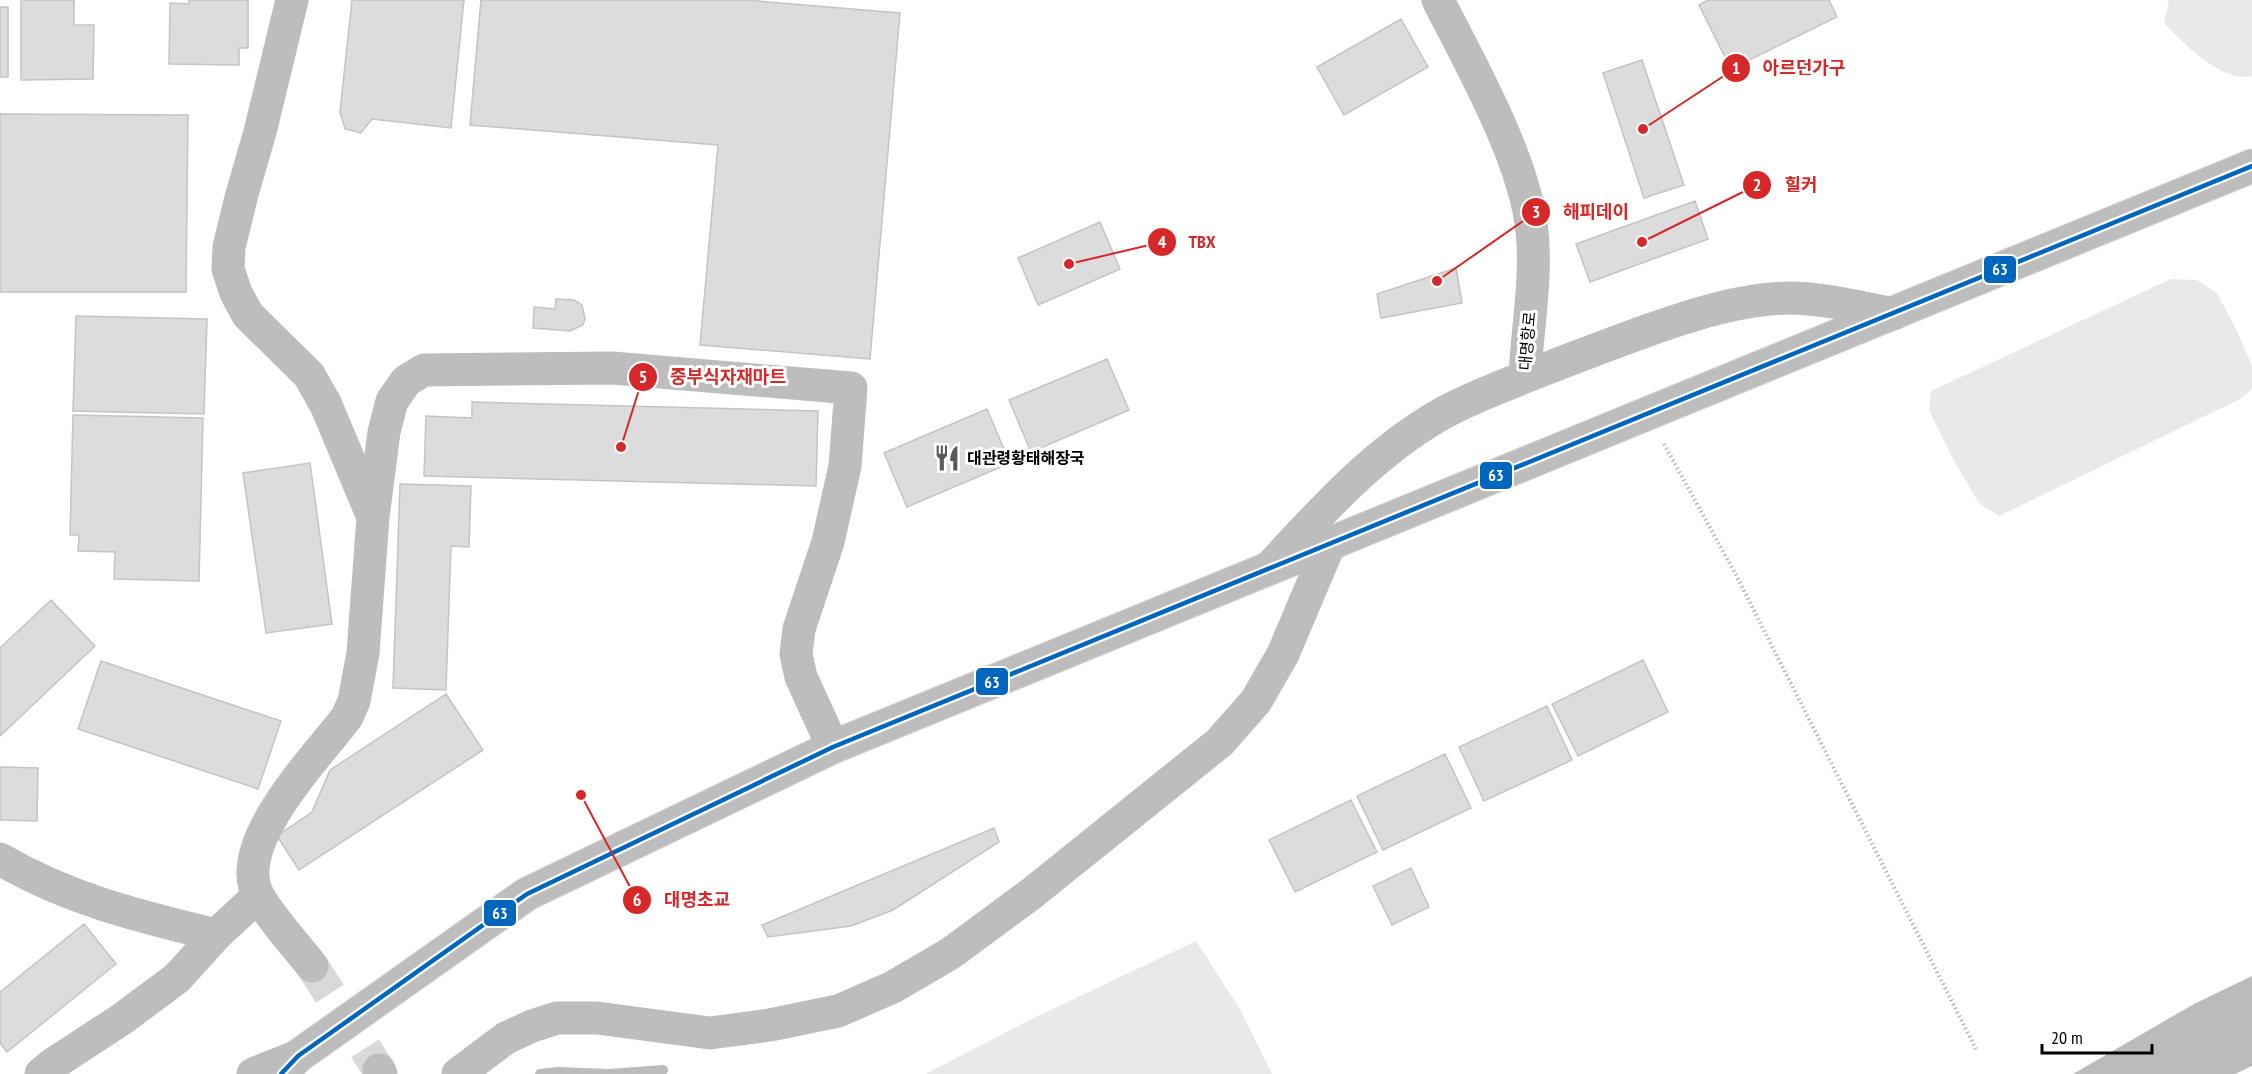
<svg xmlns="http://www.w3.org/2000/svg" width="2252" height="1074" font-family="'PT Sans Narrow','Noto Sans KR',sans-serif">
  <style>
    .green { fill: #e9e9e9 }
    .water { fill: #bbb }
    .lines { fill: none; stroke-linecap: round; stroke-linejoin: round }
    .stream { stroke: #bbb; stroke-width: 10 }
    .building { fill: #dcdcdc; stroke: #c4c4c4; stroke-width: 1.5 }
    .minor-tunnel { stroke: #d9d9d9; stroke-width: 33; stroke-dasharray: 33 16; stroke-linecap: butt }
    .major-casing { stroke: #dbdbdb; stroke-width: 35 }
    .path { stroke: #b8b8b8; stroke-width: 4; stroke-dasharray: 1.5 3; stroke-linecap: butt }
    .minor { stroke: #bdbdbd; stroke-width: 33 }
    .major { stroke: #bdbdbd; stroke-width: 33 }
    .bus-1-casing { stroke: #fff; stroke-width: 9 }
    .bus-1 { stroke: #0065bd; stroke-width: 4.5 }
    .labels { text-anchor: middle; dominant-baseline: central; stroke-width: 6; stroke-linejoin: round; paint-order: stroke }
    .street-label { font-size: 16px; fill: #000; stroke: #fff }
    .poi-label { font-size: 16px; font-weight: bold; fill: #000; stroke: #fff; text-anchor: start }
    .leader { fill: none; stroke: #d62828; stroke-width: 2 }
    .callout-dot { fill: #d62828; stroke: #fff; stroke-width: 2 }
    .mark-label { font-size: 18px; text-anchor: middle; font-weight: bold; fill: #fff }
    .callout-label { font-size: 18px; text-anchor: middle; font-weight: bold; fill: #d62828; stroke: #fff; stroke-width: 6; stroke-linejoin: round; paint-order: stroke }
    .line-badge { stroke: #fff; stroke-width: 2 }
    .badge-label { font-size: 16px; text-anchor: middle; font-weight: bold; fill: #fff }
  </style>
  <rect width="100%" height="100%" fill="#fff"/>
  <path class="green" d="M2169,0H2252V76C2223,84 2182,42 2164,23Z
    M2171,279L2197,280L2217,293L2237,331L2252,366V389L2240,399L1999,516L1979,503L1953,459L1929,410L1931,391Z
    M1196,941L1240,1009L1272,1074H925L1038,1016Z"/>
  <path class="water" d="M2252,976V1066L2235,1074H2073L2194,1004Z"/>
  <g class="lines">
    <path class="stream" d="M540,1074L558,1072L609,1074L663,1070"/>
  </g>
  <path class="building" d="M21,0H74V25H94L93,79L21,80Z
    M189,0H248V48H239V65L169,64L170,3L189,4Z
    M352,0H464L451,128L372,119L361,133L345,129L340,112Z
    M481,0H745L900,13L870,359L700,345L718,145L470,125Z
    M1708,0H1829L1837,17L1731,69L1699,5Z
    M0,7H8V77H0Z
    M1401,19L1428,67L1344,115L1317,67Z
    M1642,60L1684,185L1644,198L1603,73Z
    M0,114L188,115L186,292H0Z
    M1695,201L1708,239L1590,282L1576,244Z
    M1100,222L1120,269L1038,305L1018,258Z
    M1456,268L1462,303L1381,318L1377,294Z
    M556,299L574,300L582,305L585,319L583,325L570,331L533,328L534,307L555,309Z
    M76,316L207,319L204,414L73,411Z
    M1107,359L1129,410L1031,452L1009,400Z
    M472,402L818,411L816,486L424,476L426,416L472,418Z
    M987,409L1010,463L907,507L884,453Z
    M73,415L203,418L199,581L114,579L115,552L78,551L79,535H70Z
    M310,463L332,624L266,633L243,473Z
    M400,484L471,486L469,547L451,546L446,690L393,688Z
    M51,600L95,646L0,736V648Z
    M1643,660L1668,712L1578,756L1552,704Z
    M101,661L281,721L258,789L78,729Z
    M446,694L483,750L299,870L277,836L312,812L330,770Z
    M1547,706L1572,760L1484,801L1459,747Z
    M1445,754L1471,808L1383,850L1357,796Z
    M0,767L38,768L37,821L0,820Z
    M1351,800L1377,852L1295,892L1269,840Z
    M994,828L999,842L893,910L851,926L768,937L762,925Z
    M1411,868L1429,907L1392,925L1373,886Z
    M84,924L116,964L7,1052L0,1043V992Z"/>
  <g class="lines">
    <path class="minor-tunnel" d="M312,966L379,1070"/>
    <g class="major-casing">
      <path id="major" d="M281,1074L298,1056L527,894L833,747L2252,166"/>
    </g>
    <path class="path" d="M1664,444L1736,575L1976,1049"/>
    <path class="minor" d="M292,0L260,132L242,194L229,247L228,269L236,293L248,315L309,375L326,405L372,515
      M1525,377C1565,361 1605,346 1646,331C1691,315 1740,299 1788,298C1823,298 1859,307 1893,314
      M1268,569C1320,513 1371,455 1438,416C1465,400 1496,389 1525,377C1527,329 1537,279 1532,231C1525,160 1471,65 1438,0
      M0,859C70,900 139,916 216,935
      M312,966C295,944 273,921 259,897C229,845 318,756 347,717L354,701L363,653L373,517L384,432L392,401L406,381L424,370L612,368L851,388L845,466L828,542L799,629L796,654L801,677L833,747
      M379,1070L381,1074
      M41,1074L53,1064L122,1019L177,978L216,935L258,896
      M253,1074L298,1056
      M458,1074L506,1038L532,1026L557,1018H597L710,1033L770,1025L838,1011L893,987L951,953L1031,894L1220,742L1256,701L1283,654L1330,543"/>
    <use href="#major" class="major"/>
    <g class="bus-1-casing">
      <path id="bus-1" d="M281,1074L298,1056L527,894L833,747L2252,166"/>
    </g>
    <use href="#bus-1" class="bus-1"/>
  </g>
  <defs>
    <g id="restaurant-bare" transform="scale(2.07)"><path d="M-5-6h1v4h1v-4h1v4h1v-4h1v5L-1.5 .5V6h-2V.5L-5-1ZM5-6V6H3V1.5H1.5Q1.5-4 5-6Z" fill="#595959" stroke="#fff" stroke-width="2.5" paint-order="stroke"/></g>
  </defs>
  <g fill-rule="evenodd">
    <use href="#restaurant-bare" x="947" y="458"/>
  </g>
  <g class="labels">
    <g class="street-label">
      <text transform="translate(1527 341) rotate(-85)">대명항로</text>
    </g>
    <g class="poi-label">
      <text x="967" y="458">대관령황태해장국</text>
    </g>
  </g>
  <path class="leader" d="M1643 129L1736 68M1642 242L1757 185M1437 281L1536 212M1069 264L1162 242M621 447L643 377M581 795L637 900"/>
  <g class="callout-dot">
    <circle cx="1643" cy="129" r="6"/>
    <circle cx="1642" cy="242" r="6"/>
    <circle cx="1437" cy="281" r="6"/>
    <circle cx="1069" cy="264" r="6"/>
    <circle cx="621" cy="447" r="6"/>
    <circle cx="581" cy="795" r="6"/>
    <circle cx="1736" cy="68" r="15"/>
    <circle cx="1757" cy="185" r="15"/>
    <circle cx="1536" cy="212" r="15"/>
    <circle cx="1162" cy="242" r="15"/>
    <circle cx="643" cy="377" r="15"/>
    <circle cx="637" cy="900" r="15"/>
  </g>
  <g class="mark-label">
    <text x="1736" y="74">1</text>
    <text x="1757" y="191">2</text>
    <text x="1536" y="218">3</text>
    <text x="1162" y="248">4</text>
    <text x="643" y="383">5</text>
    <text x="637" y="906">6</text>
  </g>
  <g class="callout-label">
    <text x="1804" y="74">아르던가구</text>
    <text x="1801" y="191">힐커</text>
    <text x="1596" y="218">해피데이</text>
    <text x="1202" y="248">TBX</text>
    <text x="728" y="383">중부식자재마트</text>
    <text x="697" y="906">대명초교</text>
  </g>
  <g class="line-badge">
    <rect x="1983" y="255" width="34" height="29" rx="6" fill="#0065bd"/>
    <rect x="1479" y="461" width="34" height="29" rx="6" fill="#0065bd"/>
    <rect x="975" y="667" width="34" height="29" rx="6" fill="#0065bd"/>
    <rect x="483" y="899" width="34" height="28" rx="6" fill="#0065bd"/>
  </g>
  <g class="badge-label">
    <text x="2000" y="275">63</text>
    <text x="1496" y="481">63</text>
    <text x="992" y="688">63</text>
    <text x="500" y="919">63</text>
  </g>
  <path d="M2042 1044v9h110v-9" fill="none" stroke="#000000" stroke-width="3"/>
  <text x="2051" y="1044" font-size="18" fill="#000000" stroke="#ffffff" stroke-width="4.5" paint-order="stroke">20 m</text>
</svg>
